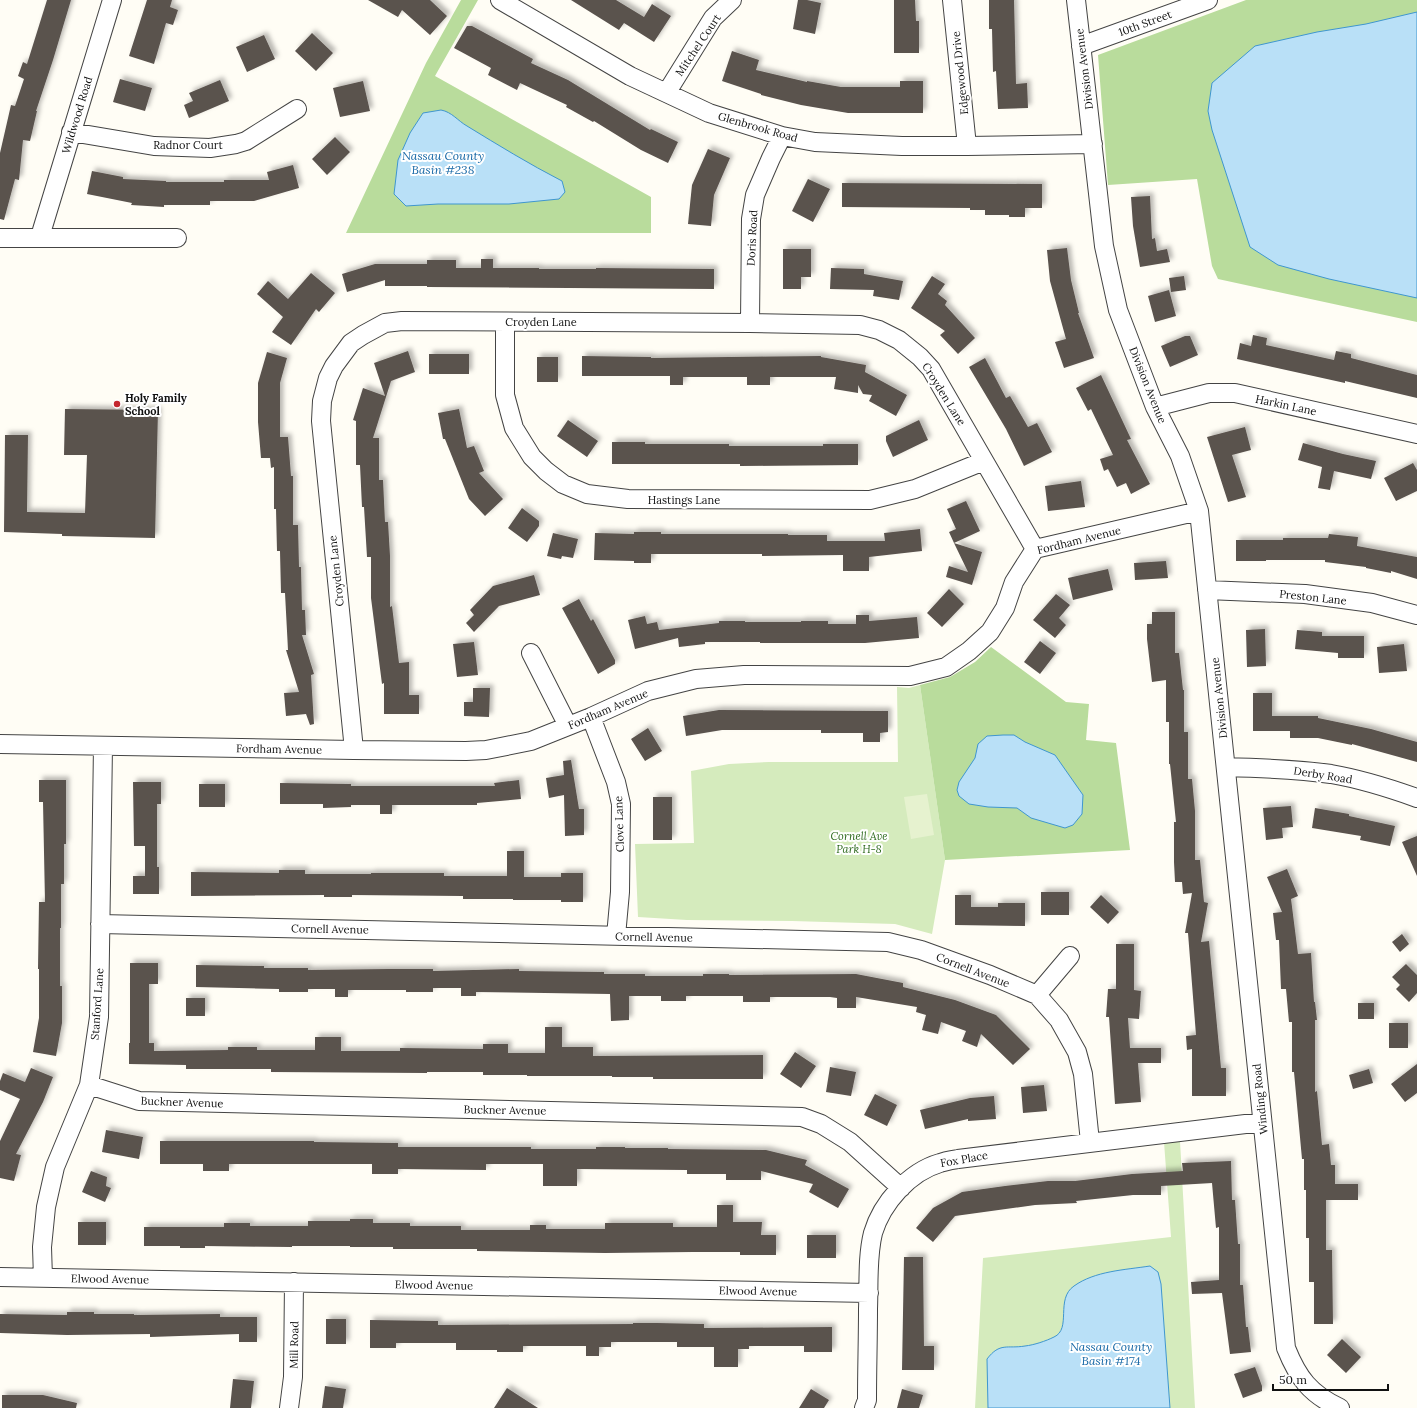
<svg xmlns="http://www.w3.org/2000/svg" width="1417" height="1408" font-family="Lora,serif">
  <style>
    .green { fill: #d5ebbd }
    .forest { fill: #b9dc9c }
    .pitch { fill: #e6f2cf }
    .water { fill: #b9e0f7; stroke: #3f96cf }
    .building { fill: #5a524d; filter: url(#shadow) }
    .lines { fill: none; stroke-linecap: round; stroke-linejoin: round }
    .minor-casing { stroke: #444; stroke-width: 20 }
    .minor { stroke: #fff; stroke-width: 18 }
    .poi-dot { fill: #c4262e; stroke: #fff; stroke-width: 1.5 }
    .labels { text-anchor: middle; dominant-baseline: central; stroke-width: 4; stroke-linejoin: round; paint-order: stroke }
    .street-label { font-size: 11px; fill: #111; stroke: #fff }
    .poi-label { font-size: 11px; font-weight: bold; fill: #111; stroke: #fff; text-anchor: start }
    .park-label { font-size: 11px; font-style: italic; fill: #2f6b1f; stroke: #fff }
    .water-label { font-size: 12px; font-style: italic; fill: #1768a6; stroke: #fff }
  </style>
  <defs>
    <filter id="shadow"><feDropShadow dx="3.5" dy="-3.5" stdDeviation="2" flood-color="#0004"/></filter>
  </defs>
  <rect width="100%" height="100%" fill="#fffdf5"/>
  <path class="green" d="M920,685L945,860L932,934L895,924L792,921L687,920L638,917L635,844L694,843L691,771L729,764L769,762H898L897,687L909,688Z
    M1180,1141L1195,1408H975L983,1258L1171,1237L1164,1142Z"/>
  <path class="forest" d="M461,0H478L435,76L651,197V233H346L426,63Z
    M1246,0H1417V322L1218,279L1212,266L1197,179L1108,185L1098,55Z
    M991,647L1066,702L1089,704L1086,740L1116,743L1130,850L945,860L920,685L950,677L975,662Z"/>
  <path class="pitch" d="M927,794L934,835L911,839L904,797Z"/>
  <path class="water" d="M1417,12V298L1329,279L1278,265L1250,247L1212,130L1208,111L1212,83L1255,46L1317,32L1366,24Z
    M441,110C452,112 458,121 467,126C498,145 529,164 562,181L565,192L559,199L509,204H438L406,206L394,194L398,160L410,133L423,113Z
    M1003,735H1014L1025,742L1055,755L1083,795L1082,814L1073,825L1065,828L1031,818L1017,808L988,807L969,804L959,796L957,790L959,782L975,758L978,744L987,736Z
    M1150,1266L1158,1272L1161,1284L1170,1408H988L987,1359C1000,1342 1007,1349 1025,1346C1034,1345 1046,1341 1054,1337C1072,1329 1055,1299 1074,1286C1095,1271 1124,1270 1150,1266Z"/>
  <path class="building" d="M47,0H71L53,60L36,111H37L30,141L23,140L19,180L15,179L4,220L0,219V153L11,105L15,106L24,79L18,76L23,62L27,64Z
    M147,0H172L170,7L178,10L173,25L166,23L154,64L129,56Z
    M368,0H430L447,16L430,35L402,10L398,17Z
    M571,0H616L644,17L652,4L671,16L654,42L624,23L619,30Z
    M798,0H807L821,3L815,34L793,29Z
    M894,0H915L916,21H919V53H894Z
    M989,0H1014L1016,84L1027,83L1028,108L998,109L996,71L993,72L992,29H989Z
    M467,26H472L533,59L531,63L568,80L650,130L651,129L678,142L668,163L641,150L594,121L593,122L566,107L567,105L520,83L517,90L488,75L491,68L454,48Z
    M312,33L333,53L316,71L295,51Z
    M264,35L275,59L247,72L236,47Z
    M732,51L759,60L756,70L807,82V81L841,87H900V81H923V113H848L801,105L761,95V94L722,81Z
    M120,79L152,88L145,111L113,102Z
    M220,80L229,101L189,118L184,105L193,101L189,93Z
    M363,81L370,111L340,117L333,88Z
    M335,137L350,152L327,175L312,159Z
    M708,149L730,158L714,195L711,226L688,224L692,185Z
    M293,165L299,188L254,201H210V205H164V207L131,205L132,203L87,194L92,171L123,177V179L166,181V182H224V180H269L267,172Z
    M808,179L830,189L813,222L792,211Z
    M842,183L1042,184V208H1025V217H1009V215H985V210H970V208L842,207Z
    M1150,196L1152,239L1155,238L1157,251L1167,249L1170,262L1140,267L1133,226L1131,197Z
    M1067,248L1071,280L1079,313H1078L1094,358L1064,368L1055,342L1066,339L1050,281L1047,250Z
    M783,249H811V277H801V289H783Z
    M481,259H493V268H539V269H596V268L714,269V289L427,287V286H385V280L347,292L342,274L375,264H427V260H456V268H481Z
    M831,268L864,269V274L903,281L899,300L873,296L874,290L830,289Z
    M311,273L335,293L319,312L316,309L291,345L272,332L283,317L257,294L268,281L288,299Z
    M932,276L945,284L938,294L947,301L945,305L975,338L958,354L940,335L945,331L911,308Z
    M1184,276L1186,290L1171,292L1169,278Z
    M1169,290L1176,316L1155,322L1148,296Z
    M1253,335L1267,338L1266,345L1334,360L1336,351L1351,354V358L1417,375V398L1345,381V383L1237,359L1240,343L1251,346Z
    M1185,336H1190L1198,355L1170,367L1161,346Z
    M408,351L415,372L391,381L373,438H379V480H383L385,522H388L390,556V607L392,606L399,663L409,662V695H419V714H384V683L382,684L371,598V557H367L364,507H362L360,465H356V421L353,420L363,388L385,396L374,363Z
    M267,352L287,358L280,383V437H288L291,476H293V525H298L299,567H301L302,610H305L306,635H302L314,674L311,675L314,724L310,725L306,714L286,716L284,693L299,692L286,650H288L285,593H281L280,551H277L276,509H274V467L271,468L270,458H261L258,422V383Z
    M429,354H469V374H429Z
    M582,356L651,357V358L821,356V357L866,365L865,372L907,395L896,416L869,401L872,395L863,394L858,385V393L834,389L836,377H770V385H747V377H683V385H670V376H582Z
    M537,357H558V382H537Z
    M985,358L1006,398L1010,396L1028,427L1037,423L1052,452L1024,466L1006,429L969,367Z
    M1101,375L1131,439L1127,440L1150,484L1131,494L1126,483L1117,487L1108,469L1104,471L1100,459L1113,455L1091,409L1088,411L1076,388Z
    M65,409L158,410L155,538L62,536V534L4,532L5,435H28L27,512L85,513L87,455H64Z
    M459,409L467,448L474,446L484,471L479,473L503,499L485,516L469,499L445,439H443L438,413Z
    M568,420L598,441L587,457L557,436Z
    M919,420L928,440L893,457L886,441V436Z
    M1245,427L1251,450L1232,455L1246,497L1228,502L1207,437Z
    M612,442H645V444H729V446H823V444H858V465L740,466V464H612Z
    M1303,443L1343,454L1376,461L1371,479L1334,471L1330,490L1318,488L1322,467L1298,460Z
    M1413,463L1417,470V491L1396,501L1384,478Z
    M1081,481L1085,507L1048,511L1045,486Z
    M966,501L980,531L954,543L949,532L956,529L947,509Z
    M522,508L539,521V526L527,542L508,528Z
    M920,529L922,551L869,557V571H843V555L762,556V554H651V563H634V561L594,560L595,533L634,534V532H661V534H788V535H827V541H885L884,533Z
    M553,533L578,539L573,558L562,556L561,559L547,556Z
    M1329,534L1358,537L1357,546L1417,557V579L1391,571V573L1366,568V567L1325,562V560H1266V561H1236V540H1283V538H1328Z
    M954,543L982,552L972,585L946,577L949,566L968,572Z
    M1166,561L1168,578L1135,580L1134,563Z
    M1108,569L1113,590L1073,600L1068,578Z
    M534,575L540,595L499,606L474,632L466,623L474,615L470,610L493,586Z
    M949,589L964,604L942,627L927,613Z
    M1056,594L1070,605L1059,618L1066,625L1055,638L1033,620Z
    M579,599L591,621L593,619L615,660V664L598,674L562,608Z
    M1152,612H1175V653H1179L1183,690H1184V732H1188V779H1192L1195,811V860H1200L1204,902L1208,903L1201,942L1209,941L1221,1068H1226V1096H1192V1049L1187,1050L1186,1036L1196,1035L1188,933H1185L1192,893L1183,894L1182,882H1175L1174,862V822H1176L1170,764H1169V722H1166V680L1152,682L1147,639V624H1152Z
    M856,615H869V621L917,617L919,638L865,643H760V642H705V644L679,647L678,638L635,649L628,620L645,616L647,624L657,622L659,630L719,623V621H745V622H801V621H828V624H856Z
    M1265,629L1266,666L1247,667L1246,630Z
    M1297,630L1322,632V636H1364V658H1338V653L1295,649Z
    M1040,641L1056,653L1040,674L1024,662Z
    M474,642L478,675L457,677L453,644Z
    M1404,644L1407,671L1379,673L1377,647Z
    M473,688H490L489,717L464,716V702H473Z
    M1253,693H1272V716H1318V718L1371,729L1417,742V762L1352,744V745L1318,738H1290V731H1253Z
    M719,710L888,711V732L880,733V742H863V733H821V730H722L686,736L683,716Z
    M648,728L662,751L645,761L631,739Z
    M571,760L579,809H584V835L565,836L564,795L549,798L546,778L564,775L563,761Z
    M39,780H66V844H64V884H61V928H60V986H62V1023L56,1056L33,1052L39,1018V969H38L39,902H45L43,802H39Z
    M519,780L521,799L477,803V805H392V814H380V805H351V807L323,808V804H280V783L351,784V786H495L494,783Z
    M133,782H161V804H157V867H159V894H133V876H145V846H134Z
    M199,784H225V807H199Z
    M653,797H672V840H653Z
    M1291,806L1293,827L1282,828L1283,838L1266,840L1263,808Z
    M1315,808L1349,814V816L1395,826L1390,846L1360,840L1361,836L1312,828Z
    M1417,836V876L1402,842Z
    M507,851H524V877H561V873H583V902H561V900H513V899H463V896L352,895V897H324V895L191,896V872L279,873V870H305V874H371V873H444V876H507Z
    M1287,869L1298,896L1291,899L1298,954L1311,953L1314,1002H1315L1317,1020H1315V1092L1317,1091L1322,1145L1329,1144L1331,1165H1335V1184H1358V1200H1326V1250H1332L1333,1324H1314V1282H1309V1238H1306V1190H1304V1159H1302L1294,1072H1292V1022H1289L1286,989H1281L1279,940H1276L1273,913L1282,912L1267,877Z
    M1041,892H1069V915H1041Z
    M955,895H971V907H998V903H1025V926L955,925Z
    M1101,895L1119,912L1108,924L1090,907Z
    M1402,934L1409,944L1400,952L1392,942Z
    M1116,944H1134V990L1141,991L1139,1019L1128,1018L1130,1048H1161V1063H1138L1141,1102L1115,1104L1109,1017H1106L1108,989H1116Z
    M130,963H158V984H149V1043H154V1051L228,1050V1047H257V1050H315V1037H341V1051H400V1048L483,1049V1044H508V1053H545V1027H562V1047H593V1056L763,1055V1079H653V1077H612V1076H527V1075H483V1072H427V1073L271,1072V1069H186V1065L129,1064V1043H130Z
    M1406,964L1417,975V993L1409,1002L1396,989L1400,985L1392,977Z
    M196,965L264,966V968H308V970L389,969H433V971L519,969V971L604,972V974H645V976H703V974H729V975L856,974L903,983V987L955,1000L996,1015L1030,1049L1013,1065L981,1034L977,1047L962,1041L966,1031L941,1022L938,1034L922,1030L926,1015L916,1012L917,1007L856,997V1008H837V998L830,997H770V1002H743V996H686V1001H661V996H629V1020L611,1021L610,994L476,992V996H461V988H433V992H406V990H348V997H335V989H308V992H279V989L196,987Z
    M186,998H205V1016H186Z
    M1358,1003H1374V1019H1358Z
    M1389,1023H1408V1048H1389Z
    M795,1052L816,1066L801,1088L780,1074Z
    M1417,1064V1093L1405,1102L1391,1084Z
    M830,1067L856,1072L851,1096L826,1092Z
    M31,1068L53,1077L43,1102L16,1154L21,1155L14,1181L0,1178V1141L20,1099L0,1090V1081L3,1073L25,1082Z
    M1369,1069L1373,1083L1353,1089L1349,1075Z
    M1044,1085L1047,1111L1023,1113L1021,1087Z
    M875,1094L897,1105L887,1126L864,1115Z
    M994,1096L996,1119L968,1121V1119L925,1129L920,1110L970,1098Z
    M106,1130L143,1137L139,1159L102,1152Z
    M160,1141H314V1142L398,1143V1147H531V1149H596V1147H625V1148H668V1149L766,1150L807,1160L805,1165L849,1189L838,1208L809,1192L813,1184L761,1171V1180H726V1174H687V1170L577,1169V1186H543V1164H486V1170L398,1169V1174H372V1164H229V1171H203V1164H160Z
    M1231,1161L1232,1200H1235L1238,1244H1240V1285H1243L1246,1327H1248L1251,1352L1230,1354L1222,1293L1192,1294L1191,1282L1219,1280V1227L1216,1228L1212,1183L1161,1186V1195H1133L1076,1201L1077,1203L1035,1205L955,1216L933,1242L916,1228L933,1208L962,1192L1005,1186L1048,1181H1075L1132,1174L1183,1171L1182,1163Z
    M91,1171L107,1177L106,1186L111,1188L105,1202L82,1192Z
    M717,1205H733V1222H762L761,1235H776V1255H740V1252H692L605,1253L477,1251V1249H393V1247H350V1246H292V1247L205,1246V1248H180V1246H144V1227H224V1223H250V1226H308V1221H350V1219H373V1223H410V1226H461V1230H530V1225H546V1229H605V1223H673V1227H717Z
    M78,1222H106V1245H78Z
    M807,1235H836V1258H807Z
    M904,1257H923L924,1346H934V1370H902Z
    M67,1312H94V1314H134V1315L220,1314V1317H257V1342H239V1334L150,1337V1334L67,1335L0,1333V1314L67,1315Z
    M326,1319H346V1344H326Z
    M370,1320L438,1321V1325L633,1324V1323H657L704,1324V1328L832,1327V1352H804V1346H749V1349H738V1367H714V1347H677V1342H611V1347H599V1356H586V1346H523V1352H497V1350H456V1343H396V1348H370Z
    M1342,1339L1361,1357L1346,1373L1327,1355Z
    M1255,1367L1262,1386V1391L1243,1398L1234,1374Z
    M233,1379L254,1381L251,1408H230Z
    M325,1386L346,1389L343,1408H322Z
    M507,1388L538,1408H494Z
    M811,1389L829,1400L824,1408H799Z
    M902,1389L923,1395L919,1408H897Z
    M2,1395H43L77,1403L76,1408H2Z"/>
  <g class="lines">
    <g class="minor-casing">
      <path id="minor" d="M500,0L630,76L709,113L782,136L815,142L902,146H967L1093,144
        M952,0L967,146
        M1076,0L1104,246L1118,310L1155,407L1180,456L1199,511L1286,1348C1298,1378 1310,1394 1340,1408
        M1081,46L1208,0
        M667,92L713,18L732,0
        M71,132L154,146L210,148L236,144L246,141L297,109
        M42,230L112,0
        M0,238H177
        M505,322V395L514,428L532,457L546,471L563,484L587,494L628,499L870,500L915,489L984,461
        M750,323L751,219L755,195L771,158L782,136
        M1155,407L1209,393H1235L1417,434
        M1207,590L1305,594L1372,603L1417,615
        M531,653L568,726
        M591,717L616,782L621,804L620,892L616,936
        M0,744L354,750L466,751L486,750L531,741L591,717L648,691L696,679L744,675L910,676L946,667L969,651L990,632L1005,608L1014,582L1035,549L1199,511
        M354,750L321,421L322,401L328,378L334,366L351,343L363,335L385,323L402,321L750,323L860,325L879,330L899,340L920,357L931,369L1035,549
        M1226,767C1261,768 1296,769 1331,774C1360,779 1389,788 1417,798
        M100,924L888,942L921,950L990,975L1037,995L1059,1020L1077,1052L1083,1074L1090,1142
        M1037,995L1070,956
        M89,1085L139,1101L802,1117L821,1124L850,1142L901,1188
        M0,1277L869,1293
        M43,1278L42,1247L46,1207L55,1167L89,1085L99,1017L103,746
        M289,1408L293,1377L294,1282
        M864,1408L867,1400C867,1369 868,1339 868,1309C869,1284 867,1257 873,1233C882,1203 909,1172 940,1163C945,1161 952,1160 958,1159L1262,1122"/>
    </g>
    <use href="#minor" class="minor"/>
  </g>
  <circle class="poi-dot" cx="117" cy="404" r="4"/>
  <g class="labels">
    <g class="street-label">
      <text transform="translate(1145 23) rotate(-20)">10th Street</text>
      <text transform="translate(698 45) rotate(-56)">Mitchel Court</text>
      <text transform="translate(1084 69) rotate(-97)">Division Avenue</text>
      <text transform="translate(960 73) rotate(-96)">Edgewood Drive</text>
      <text transform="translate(77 115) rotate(-73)">Wildwood Road</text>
      <text transform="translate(758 127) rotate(16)">Glenbrook Road</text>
      <text x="188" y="145">Radnor Court</text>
      <text transform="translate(752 238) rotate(-87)">Doris Road</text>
      <text x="541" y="322">Croyden Lane</text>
      <text transform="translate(1148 385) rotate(68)">Division Avenue</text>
      <text transform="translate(944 394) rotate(58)">Croyden Lane</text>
      <text transform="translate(1286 405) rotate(12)">Harkin Lane</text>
      <text x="684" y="500">Hastings Lane</text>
      <text transform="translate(1079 540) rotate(-14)">Fordham Avenue</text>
      <text transform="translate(336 571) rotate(-96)">Croyden Lane</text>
      <text transform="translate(1313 597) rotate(6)">Preston Lane</text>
      <text transform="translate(1219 698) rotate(-96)">Division Avenue</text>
      <text transform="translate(608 709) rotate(-23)">Fordham Avenue</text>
      <text transform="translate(279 749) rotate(1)">Fordham Avenue</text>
      <text transform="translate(1323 775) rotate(9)">Derby Road</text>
      <text transform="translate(619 824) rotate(-92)">Clove Lane</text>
      <text transform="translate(330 929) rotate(1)">Cornell Avenue</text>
      <text transform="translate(654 937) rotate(1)">Cornell Avenue</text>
      <text transform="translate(973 970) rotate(21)">Cornell Avenue</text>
      <text transform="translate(97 1004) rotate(-86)">Stanford Lane</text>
      <text transform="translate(1260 1099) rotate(-96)">Winding Road</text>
      <text transform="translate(182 1102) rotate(2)">Buckner Avenue</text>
      <text transform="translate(505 1110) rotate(1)">Buckner Avenue</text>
      <text transform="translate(964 1159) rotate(-10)">Fox Place</text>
      <text transform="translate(110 1279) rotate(1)">Elwood Avenue</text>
      <text transform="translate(434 1285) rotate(1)">Elwood Avenue</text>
      <text transform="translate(758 1291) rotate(1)">Elwood Avenue</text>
      <text transform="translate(294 1345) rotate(-89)">Mill Road</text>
    </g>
    <g class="poi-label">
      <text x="125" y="398">Holy Family<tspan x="125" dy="13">School</tspan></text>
    </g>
    <g class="park-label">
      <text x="859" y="836">Cornell Ave<tspan x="859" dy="13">Park H-8</tspan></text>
    </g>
    <g class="water-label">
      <text x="443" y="155">Nassau County<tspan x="443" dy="14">Basin #238</tspan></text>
      <text x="1111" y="1346">Nassau County<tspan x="1111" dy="14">Basin #174</tspan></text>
    </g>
  </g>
  <path d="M1273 1384v6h115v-6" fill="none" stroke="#111111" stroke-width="2"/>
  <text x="1279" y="1384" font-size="12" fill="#111111" stroke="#ffffff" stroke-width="3" paint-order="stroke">50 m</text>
</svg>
